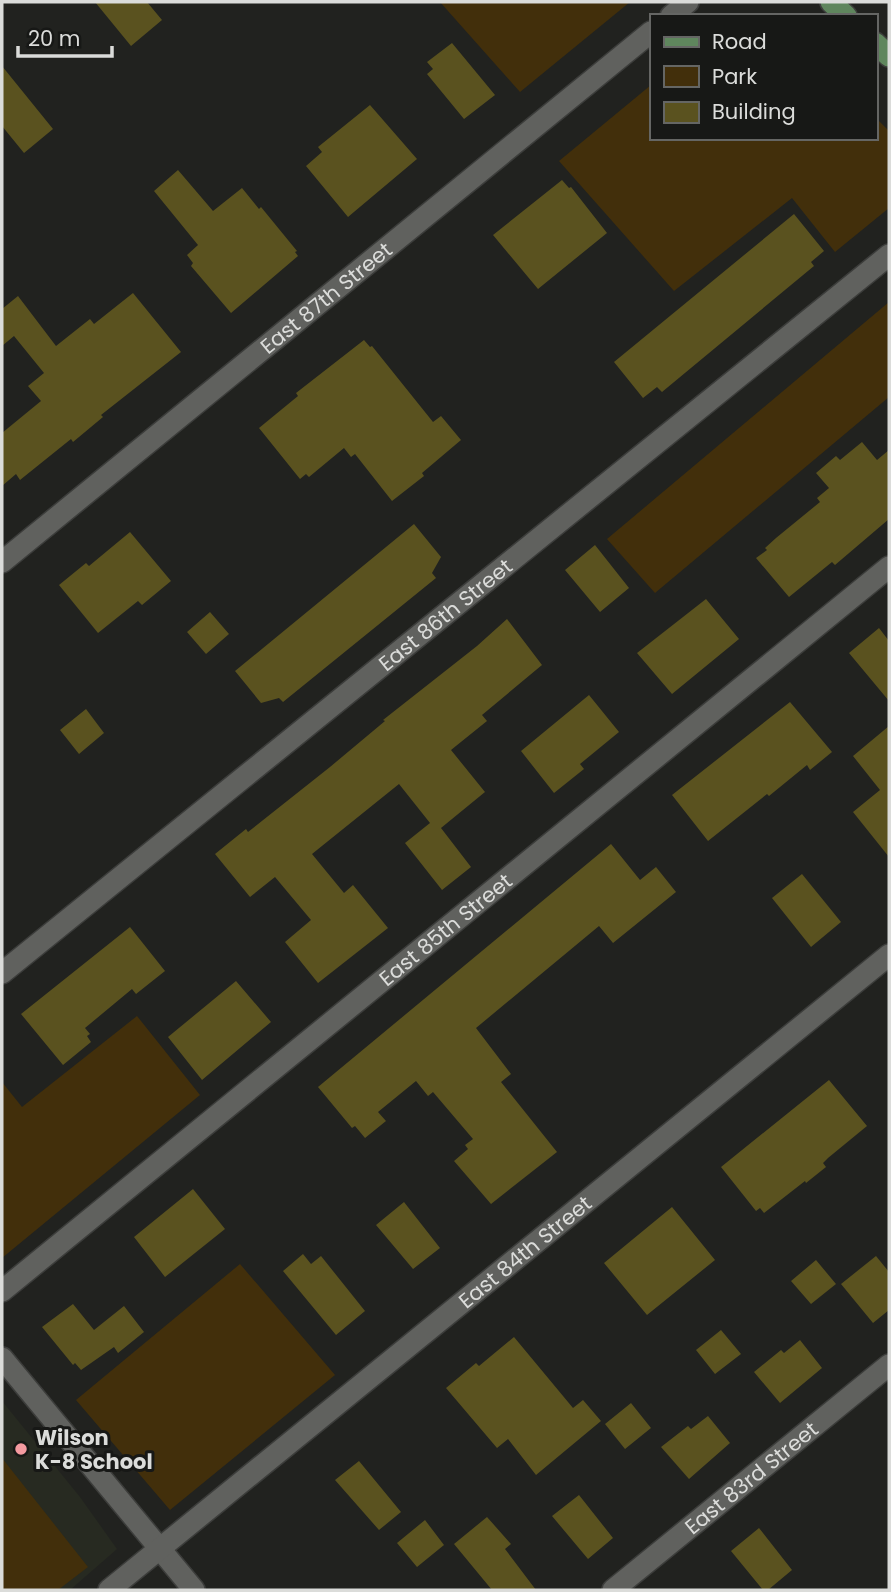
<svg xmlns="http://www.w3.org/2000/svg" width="891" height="1592" font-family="Poppins,sans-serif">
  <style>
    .built { fill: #272a21 }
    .green { fill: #422f0b }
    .building { fill: #5a521f }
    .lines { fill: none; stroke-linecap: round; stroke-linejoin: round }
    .minor-casing { stroke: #3c3d3b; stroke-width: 24 }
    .primary-casing { stroke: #3c3d3b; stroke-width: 24 }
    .minor { stroke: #60615e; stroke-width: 21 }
    .primary { stroke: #5f865d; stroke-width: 21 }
    .poi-dot { fill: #f49aa0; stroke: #171816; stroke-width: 2.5 }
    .labels { text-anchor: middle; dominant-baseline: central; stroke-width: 6; stroke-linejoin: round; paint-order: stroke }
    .street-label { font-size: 21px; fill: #dbdcda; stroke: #171816 }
    .poi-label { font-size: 21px; font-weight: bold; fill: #dbdcda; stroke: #171816; text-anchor: start }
  </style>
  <rect width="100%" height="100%" fill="#21221f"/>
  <path class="built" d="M2,1401L80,1497L117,1549L70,1590H2Z"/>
  <path class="green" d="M440,2H630L520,92Z
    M651,85V138H875V117L889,131V208L835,252L792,198L674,291L559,161Z
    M889,302V397L655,593L607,539Z
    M137,1016L200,1095L2,1258V1082L22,1107Z
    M240,1264L335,1375L170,1510L76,1400Z
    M2,1458L88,1567L58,1590H2Z"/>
  <path class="building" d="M95,2H147L162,20L131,46Z
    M452,43L495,95L464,119L427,74L433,69L427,62Z
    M2,66L53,129L24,153L2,126Z
    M370,105L417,159L348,217L306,166L322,152L318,147Z
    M178,170L213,211L242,188L259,209L261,207L297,251L295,252L298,256L231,313L191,266L193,263L187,255L198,245L154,191Z
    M562,180L569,188L571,187L607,233L538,289L493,235Z
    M794,214L824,251L811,262L814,266L662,392L657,387L643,398L614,362Z
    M133,293L181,352L101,415L103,417L73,442L71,439L20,480L16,474L2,486V433L41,401L28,386L44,373L14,336L2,346V309L18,296L56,346L90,319L94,324Z
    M364,340L370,347L372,346L433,422L441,416L461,440L422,473L424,476L392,501L355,454L351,457L344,448L309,477L306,474L300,479L259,428L298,396L296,393Z
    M862,442L877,460L889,450V519L835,565L832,562L789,597L756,558L767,550L765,548L776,538L820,502L817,498L829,488L816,473L836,456L840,460Z
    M414,524L441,557L432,573L436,578L283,702L279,698L261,703L235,671Z
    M130,532L171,581L142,605L138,601L98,633L59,585L86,563L89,566Z
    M595,545L629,588L600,612L565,570Z
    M706,599L739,639L672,694L637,653Z
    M210,612L229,634L206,654L187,632Z
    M507,619L542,665L482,715L487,721L451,750L485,792L441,828L471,867L442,890L405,843L430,823L399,784L312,854L344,893L353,885L388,928L318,983L285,942L311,920L275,877L250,897L215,854L246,829L248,832L330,767L385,721L383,720L477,646Z
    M879,628L889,641V701L849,653Z
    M589,695L619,732L580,764L584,769L554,793L521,751Z
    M790,702L832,752L810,770L807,765L769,796L767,794L708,841L672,795Z
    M86,709L104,733L79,754L60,730Z
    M889,726V857L853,812L880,790L853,756Z
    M611,844L640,880L656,867L676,892L613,943L599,926L476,1028L511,1074L501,1082L557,1152L491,1204L454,1161L468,1149L465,1145L473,1139L433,1092L428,1096L416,1081L378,1112L386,1121L365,1138L355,1126L352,1128L318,1087Z
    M802,874L841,922L811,947L772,898Z
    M130,927L165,971L136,994L132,989L85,1028L90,1034L87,1036L91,1042L63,1065L21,1014Z
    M236,981L271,1022L202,1080L168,1037Z
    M829,1080L867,1126L828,1158L823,1163L826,1167L806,1183L805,1181L764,1213L760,1208L756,1211L721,1167Z
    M193,1189L225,1229L165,1277L134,1237Z
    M404,1202L440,1248L413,1269L376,1225Z
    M672,1207L715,1260L647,1315L604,1263Z
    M303,1254L311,1264L321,1256L365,1311L336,1335L283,1271Z
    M876,1256L889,1272V1310L873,1323L841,1284Z
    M816,1260L836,1284L811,1304L791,1281Z
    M73,1304L94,1330L124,1306L144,1332L118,1353L114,1347L81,1370L75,1363L73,1365L42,1327Z
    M721,1330L741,1354L715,1374L696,1350Z
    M514,1337L573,1408L583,1400L601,1421L536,1475L508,1439L497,1448L446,1388L476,1363L479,1366Z
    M800,1340L822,1368L780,1403L754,1372L781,1350L784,1353Z
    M631,1403L651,1428L625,1449L605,1424Z
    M708,1416L730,1443L689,1479L661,1447L688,1426L691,1429Z
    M359,1461L401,1512L379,1530L335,1480Z
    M579,1495L613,1538L588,1559L552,1516Z
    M487,1517L511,1544L505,1549L536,1590H492L454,1544Z
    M425,1520L444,1545L417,1567L397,1543Z
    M759,1528L792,1570L768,1590H763L731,1551Z"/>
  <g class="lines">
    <g class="minor-casing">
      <g id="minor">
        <path d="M671,16L688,2"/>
        <path id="s1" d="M2,562L651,32"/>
        <path id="s2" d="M2,973L889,255"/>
        <path id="s3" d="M2,1291L889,567"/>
        <path d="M2,1358L194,1590"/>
        <path id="s4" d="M109,1590L889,955"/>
        <path id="s5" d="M613,1590L889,1365"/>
      </g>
    </g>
    <g class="primary-casing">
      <path id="primary" d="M831,2L846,16
        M875,43L889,56"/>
    </g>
    <use href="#minor" class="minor"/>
    <use href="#primary" class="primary"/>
  </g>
  <circle class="poi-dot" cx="21" cy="1449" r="7"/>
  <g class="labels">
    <g class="street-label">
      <text stroke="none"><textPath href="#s1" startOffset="418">East 87th Street</textPath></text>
      <text stroke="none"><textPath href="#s2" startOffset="570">East 86th Street</textPath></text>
      <text stroke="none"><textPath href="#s3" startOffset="572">East 85th Street</textPath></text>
      <text stroke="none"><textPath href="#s4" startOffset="536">East 84th Street</textPath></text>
      <text stroke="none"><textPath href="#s5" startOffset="178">East 83rd Street</textPath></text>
    </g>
    <g class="poi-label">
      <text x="35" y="1437">Wilson<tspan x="35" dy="24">K-8 School</tspan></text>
    </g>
  </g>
  <rect width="891" height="1592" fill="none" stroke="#dbdcda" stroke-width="7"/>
  <rect x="650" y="14" width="228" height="126" fill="#171816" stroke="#656664" stroke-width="2"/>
  <rect x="664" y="37" width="35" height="10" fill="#5f865d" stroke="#656664" stroke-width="2"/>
  <text x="712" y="49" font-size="21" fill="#dbdcda">Road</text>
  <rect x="664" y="66" width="35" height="21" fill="#422f0b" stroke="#656664" stroke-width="2"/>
  <text x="712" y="84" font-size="21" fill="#dbdcda">Park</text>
  <rect x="664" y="102" width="35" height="21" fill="#5a521f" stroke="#656664" stroke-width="2"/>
  <text x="712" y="119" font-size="21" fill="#dbdcda">Building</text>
  <path d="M18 46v10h94v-10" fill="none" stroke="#dbdcda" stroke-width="3.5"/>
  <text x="28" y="46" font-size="21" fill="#dbdcda" stroke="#171816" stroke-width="5" paint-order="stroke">20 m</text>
</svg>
